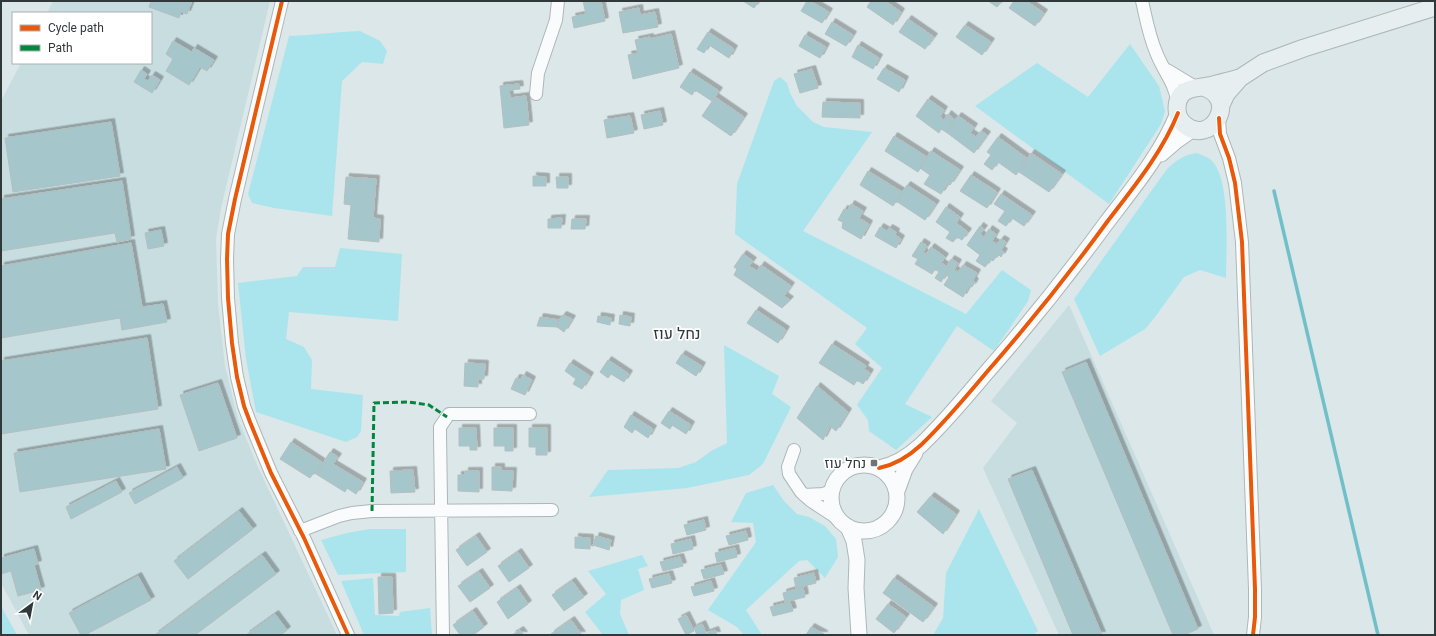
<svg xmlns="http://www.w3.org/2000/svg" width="1436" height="636" font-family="Roboto,Heebo,sans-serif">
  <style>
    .built { fill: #c7dde0 }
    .green { fill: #aae5ed }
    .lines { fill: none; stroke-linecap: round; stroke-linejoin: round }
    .stream { stroke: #71c0c9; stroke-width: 3.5 }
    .building { fill: #a5c7cb; stroke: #b4bebf; filter: url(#shadow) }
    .minor-casing { stroke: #adb7b8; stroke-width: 14 }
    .tertiary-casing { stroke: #adb7b8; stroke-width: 17 }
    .secondary-casing { stroke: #adb7b8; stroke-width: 19 }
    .minor { stroke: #fafbfc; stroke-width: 12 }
    .tertiary { stroke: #fafbfc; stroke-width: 15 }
    .secondary { stroke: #e7eeef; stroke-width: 17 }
    .quiet { stroke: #00873e; stroke-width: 3; stroke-dasharray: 6 3; stroke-linecap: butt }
    .cycleway-casing { stroke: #fff; stroke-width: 6 }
    .cycleway { stroke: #e8590c; stroke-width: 4 }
    .poi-dot { fill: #6c7576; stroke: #fff; stroke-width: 1.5 }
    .labels { text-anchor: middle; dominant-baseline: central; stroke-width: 3.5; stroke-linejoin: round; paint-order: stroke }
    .poi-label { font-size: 14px; fill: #303839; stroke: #fff; text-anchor: end }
    .quarter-label { font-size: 16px; fill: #303839; stroke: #fff }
  </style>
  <defs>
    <filter id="shadow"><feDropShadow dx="3.5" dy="-3.5" stdDeviation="0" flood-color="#0004"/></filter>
  </defs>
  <rect width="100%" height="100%" fill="#dbe7e8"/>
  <path class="built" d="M53,1H270L221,208L216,239L218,304L225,366L238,419L257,465L337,635H29L1,583V101L21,63H151V13H47Z
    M1069,305L1214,635H1059L983,468L1017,423L991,401Z"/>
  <path class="green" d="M360,31L380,41L387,51L383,64L362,62L342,81L332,216L274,208L252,203L248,194L289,36C313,35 336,32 360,31Z
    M1130,44L1159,86L1165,111L1161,124L1109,204L975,106L1037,63L1088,97Z
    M780,77L787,83L790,93L797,106L813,122L824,127L872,132L803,231L966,314L1002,270L1031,290L1028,301L994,351L957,326L905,404L932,417L896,450L869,431L868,420L857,405L882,368L855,344L867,328L735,234L737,184L774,81Z
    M1197,153C1203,156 1209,157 1213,162C1231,184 1226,250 1226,278L1200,270L1184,277L1155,317L1145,329L1100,356L1074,299L1167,169C1177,160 1183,155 1197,153Z
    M340,248L402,254L398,321L289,312L286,339L304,347L312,360L311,389L363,395L361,431L357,437L346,442L256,412L246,359L238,283L297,276L303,267H335Z
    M724,345L779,376L772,394L791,407L763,464L749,475L687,488L589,497L608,470L678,468L696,462L711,451L727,443Z
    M773,485L784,501L797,514L809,517L825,526L836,539L838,557L825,578L807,560L799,561L746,610L762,635H744L737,627L708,610L756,542L753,523L731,522L746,493Z
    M979,509L1038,631L1033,635H933L943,618L946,573Z
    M370,529H406V572L338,575L321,540L347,533Z
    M642,555L648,566L638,569L644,590L621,600L620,614L629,635H603L585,612L606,594L588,571Z
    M373,578L375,615L399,616L400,612L430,608L432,635H364L341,581Z
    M1,606L17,635H1Z"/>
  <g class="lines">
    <path class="stream" d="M1274,191L1378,635"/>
  </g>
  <path class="building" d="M151,1H192L187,14L181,12L179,18L149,7Z
    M583,1H601L605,21L574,28L572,17L586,14Z
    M743,1H759L754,8Z
    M807,1H810L829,12L822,23L801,11Z
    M871,1H885L901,12L893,25L867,7Z
    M988,1H1002L997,7Z
    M1014,1H1026L1044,13L1035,26L1009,8Z
    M639,8L640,15L655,12L658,27L623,33L619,12Z
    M908,19L934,37L925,49L899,32Z
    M832,22L853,35L846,46L825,34Z
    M965,25L991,42L982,55L956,37Z
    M708,32L734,49L729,58L709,45L704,53L697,49Z
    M671,34L679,68L633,79L628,55L638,53L635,40L650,37V39Z
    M805,35L826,47L820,58L799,46Z
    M173,41L192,52L194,48L214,60L207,71L200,67L189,85L166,71L173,59L166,54Z
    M858,45L879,58L873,69L852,57Z
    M884,68L905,80L899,92L877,79Z
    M812,69L818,88L800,93L794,74Z
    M141,70L147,74L144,79L148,81L152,75L160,80L152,93L134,82Z
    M690,72L719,91L712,101L695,90L692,95L680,87Z
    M519,84L520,89L509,90L510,98L526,96L529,125L504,128L500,86Z
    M715,97L744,117L731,136L702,116Z
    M928,99L944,110L940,117L944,120L948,114L955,120L946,132L941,129L939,133L916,116Z
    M823,102L860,103V118L822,117Z
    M660,111L663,125L644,129L641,115Z
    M630,116L634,133L607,138L604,120Z
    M958,116L974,127L970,133L976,137L981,131L987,135L974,153L946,132Z
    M111,122L120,176L13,192L5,138Z
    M894,136L927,157L918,172L885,151Z
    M998,137L1028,159L1016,175L998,162L992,170L984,164L991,155L987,152Z
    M931,151L960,170L950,185L948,183L941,194L924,184L930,175L920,168Z
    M1031,153L1062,174L1049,192L1019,172Z
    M868,171L902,192L893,206L860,185Z
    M971,175L997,192L987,208L960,191Z
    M533,176L546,177V186H533Z
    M346,177L376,179L373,218L380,219L379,242L348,239L351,205L344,204Z
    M556,177H568V188H557Z
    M122,181L131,239L117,242L115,233L1,251V199Z
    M907,185L936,204L925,220L896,201Z
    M1001,194L1032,215L1024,226L1012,218L1006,226L998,221L1005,211L994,204Z
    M851,204L863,211L859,218L869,224L861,239L842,228L843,222L838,220L844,209L848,210Z
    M946,207L960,217L956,223L968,232L962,240L957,237L953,242L946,238L950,232L936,222Z
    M562,218L561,228H548V219Z
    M572,219H586L585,229H571Z
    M980,226L984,229L980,234L984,237L989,229L996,234L992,241L997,244L1001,239L1006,242L1001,250L1004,252L1001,257L998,254L993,261L991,259L985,267L976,261L980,255L967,245Z
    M880,227L887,231L889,228L896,232L895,235L901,239L896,248L875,236Z
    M161,230L164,246L148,249L145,233Z
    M921,242L927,246L923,252L926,254L931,247L945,257L941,263L950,268L941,282L935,278L939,272L935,269L932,274L915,264L918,259L912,256Z
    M131,243L142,307L163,304L167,322L122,330L120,318L1,338V266Z
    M743,254L753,261L749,266L757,271L761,265L791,286L784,296L790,300L782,308L734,275L737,269L734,267Z
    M951,259L958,263L954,270L958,272L963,265L977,273L973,280L975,282L972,287L969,286L963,297L944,285L949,277L946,275L950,268L947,266Z
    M756,310L786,330L778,343L747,323Z
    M563,315L572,319L564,332L557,327L559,320Z
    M620,315L631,317L630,326L619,324Z
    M598,316L611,318L610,325L597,322Z
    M540,317L559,320L557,327L537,326Z
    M147,338L158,409L1,434V361Z
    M832,344L866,366L864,369L870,373L863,384L857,380L854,385L819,363Z
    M682,354L702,366L696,376L676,363Z
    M608,360L629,374L624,382L611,374L608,378L600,372Z
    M1086,362L1198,629L1184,635H1173L1062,372Z
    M465,363L485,364L484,379H478V387L464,386Z
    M570,363L590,376L582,389L573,384L576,379L565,371Z
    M523,375L532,380L525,395L511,389L516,378L521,379Z
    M218,383L237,438L199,451L180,395Z
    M817,386L848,412L836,431L830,426L823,440L797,418Z
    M669,411L691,425L686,434L672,425L670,429L661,423Z
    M631,415L653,429L648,438L635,429L632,433L624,427Z
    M459,428H476L477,450H470V446H459Z
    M494,428H513V451H505V446H494Z
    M529,428H547V455H536V447H529Z
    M159,429L166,469L20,492L14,453Z
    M291,442L323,463L316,474L314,472L310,478L280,459Z
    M330,452L338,457L333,464L363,482L356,494L347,488L345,492L316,474Z
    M177,467L183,478L135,504L129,493Z
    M492,467H501V471H513L512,491L492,490Z
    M413,470L415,492L391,493L390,471Z
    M1032,470L1102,635H1073L1008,479Z
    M465,471H479V492L458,491V475H465Z
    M116,481L122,492L71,519L66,507Z
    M931,496L956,514L943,534L917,512Z
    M239,511L253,529L188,579L174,561Z
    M704,520L706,530L687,535L684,525Z
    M746,531L748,540L729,545L726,536Z
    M476,536L487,552L467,566L456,550Z
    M596,536L611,540L609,550L593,545Z
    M575,537L590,538V549L575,548Z
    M691,539L693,549L673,554L671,544Z
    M735,548L737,557L717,562L715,553Z
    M34,549L38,564L34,565L41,590L18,596L11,571L1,574V558Z
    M518,552L529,568L509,582L498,566Z
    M262,555L276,574L195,635H155Z
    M680,557L683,566L663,571L660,562Z
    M721,565L724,574L704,579L701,570Z
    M479,572L490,588L470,602L458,586Z
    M814,573L816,583L796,588L794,578Z
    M669,574L672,583L652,588L649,579Z
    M138,576L151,600L85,635H81L69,613Z
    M378,577H392L393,613L379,614Z
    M894,578L934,607L923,622L883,593Z
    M572,581L584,597L564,611L552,595Z
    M711,581L714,591L694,596L691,587Z
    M803,587L805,597L785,602L783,593Z
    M517,588L528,604L508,619L497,602Z
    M790,602L793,611L773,616L770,607Z
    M888,604L906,617L894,633L876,619Z
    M473,611L484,627L473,635H460L453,625Z
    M275,614L287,630L281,635H246Z
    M686,615L694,631L686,635L678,619Z
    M571,620L582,635H552L551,634Z
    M702,624L707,635H697L694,628Z
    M811,627L824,634V635H806Z
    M520,630L524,635H512Z
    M715,630L717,635H708L707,633Z"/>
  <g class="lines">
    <g class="minor-casing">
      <path id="minor" d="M282,1L235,199L228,234L227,259L228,298L232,343L237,377L244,406L250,422L271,473L304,538L348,635
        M1142,1C1146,18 1149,36 1156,52C1164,73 1174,80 1178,104
        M1167,70L1195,87
        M536,94L538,73L556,20L558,1
        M1219,118L1220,134L1229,158L1235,183L1242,242L1255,589V617L1253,635
        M794,450L788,467L789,474L801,492L811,501L840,520
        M804,495L823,494L832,491
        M300,531L339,516L352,513L372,511L552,510
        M443,635L440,434V427L449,414H530"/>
    </g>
    <g class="tertiary-casing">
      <path id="tertiary" d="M1161,154L1176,141L1193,129
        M831 498a33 33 0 1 1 66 0a33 33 0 1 1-66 0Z
        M879,468C895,465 909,456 921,445C944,423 965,398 986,373C1029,324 1069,274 1107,222C1133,188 1162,153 1178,113
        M897,491L905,469L915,453
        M848,527L854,541L857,560L856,588L859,635"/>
    </g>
    <g class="secondary-casing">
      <path id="secondary" d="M1203,87C1240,98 1211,147 1185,125C1180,121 1177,115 1177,109C1177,85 1198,89 1213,85C1222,83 1231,80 1240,78
        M1221,105L1226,94L1240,78L1263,63L1304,48L1435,7"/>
    </g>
    <use href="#minor" class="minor"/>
    <use href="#tertiary" class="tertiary"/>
    <use href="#secondary" class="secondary"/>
    <path class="quiet" d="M372,511L374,403L409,402L429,405L447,417"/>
    <g class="cycleway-casing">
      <path id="cycleway" d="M282,1L235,199L228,234L227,259L228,298L232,343L237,377L244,406L250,422L271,473L304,538L348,635
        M1219,118L1220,134L1229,158L1235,183L1242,242L1255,589V617L1253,635
        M879,468C895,465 909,456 921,445C944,423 965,398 986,373C1029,324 1069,274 1107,222C1133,188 1162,153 1178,113"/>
    </g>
    <use href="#cycleway" class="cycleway"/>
  </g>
  <rect class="poi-dot" x="870" y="459" width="8" height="8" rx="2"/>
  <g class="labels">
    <g class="poi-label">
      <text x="866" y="463">נחל עוז</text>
    </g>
    <g class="quarter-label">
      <text x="677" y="333">נחל עוז</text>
    </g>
  </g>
  <rect width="1436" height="636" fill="none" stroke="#303839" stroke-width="4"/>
  <rect x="12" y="12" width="140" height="52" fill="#ffffff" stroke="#acafb0"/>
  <rect x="20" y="25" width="20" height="6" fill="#e8590c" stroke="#acafb0"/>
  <text x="48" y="32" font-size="12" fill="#303839">Cycle path</text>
  <rect x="20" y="45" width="20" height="6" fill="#00873e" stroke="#acafb0"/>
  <text x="48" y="52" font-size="12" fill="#303839">Path</text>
  <g transform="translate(32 604) rotate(32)" stroke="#ffffff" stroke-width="3" paint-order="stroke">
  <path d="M0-3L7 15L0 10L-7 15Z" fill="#303839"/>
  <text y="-6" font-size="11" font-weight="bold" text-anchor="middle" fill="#303839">N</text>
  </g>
</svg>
